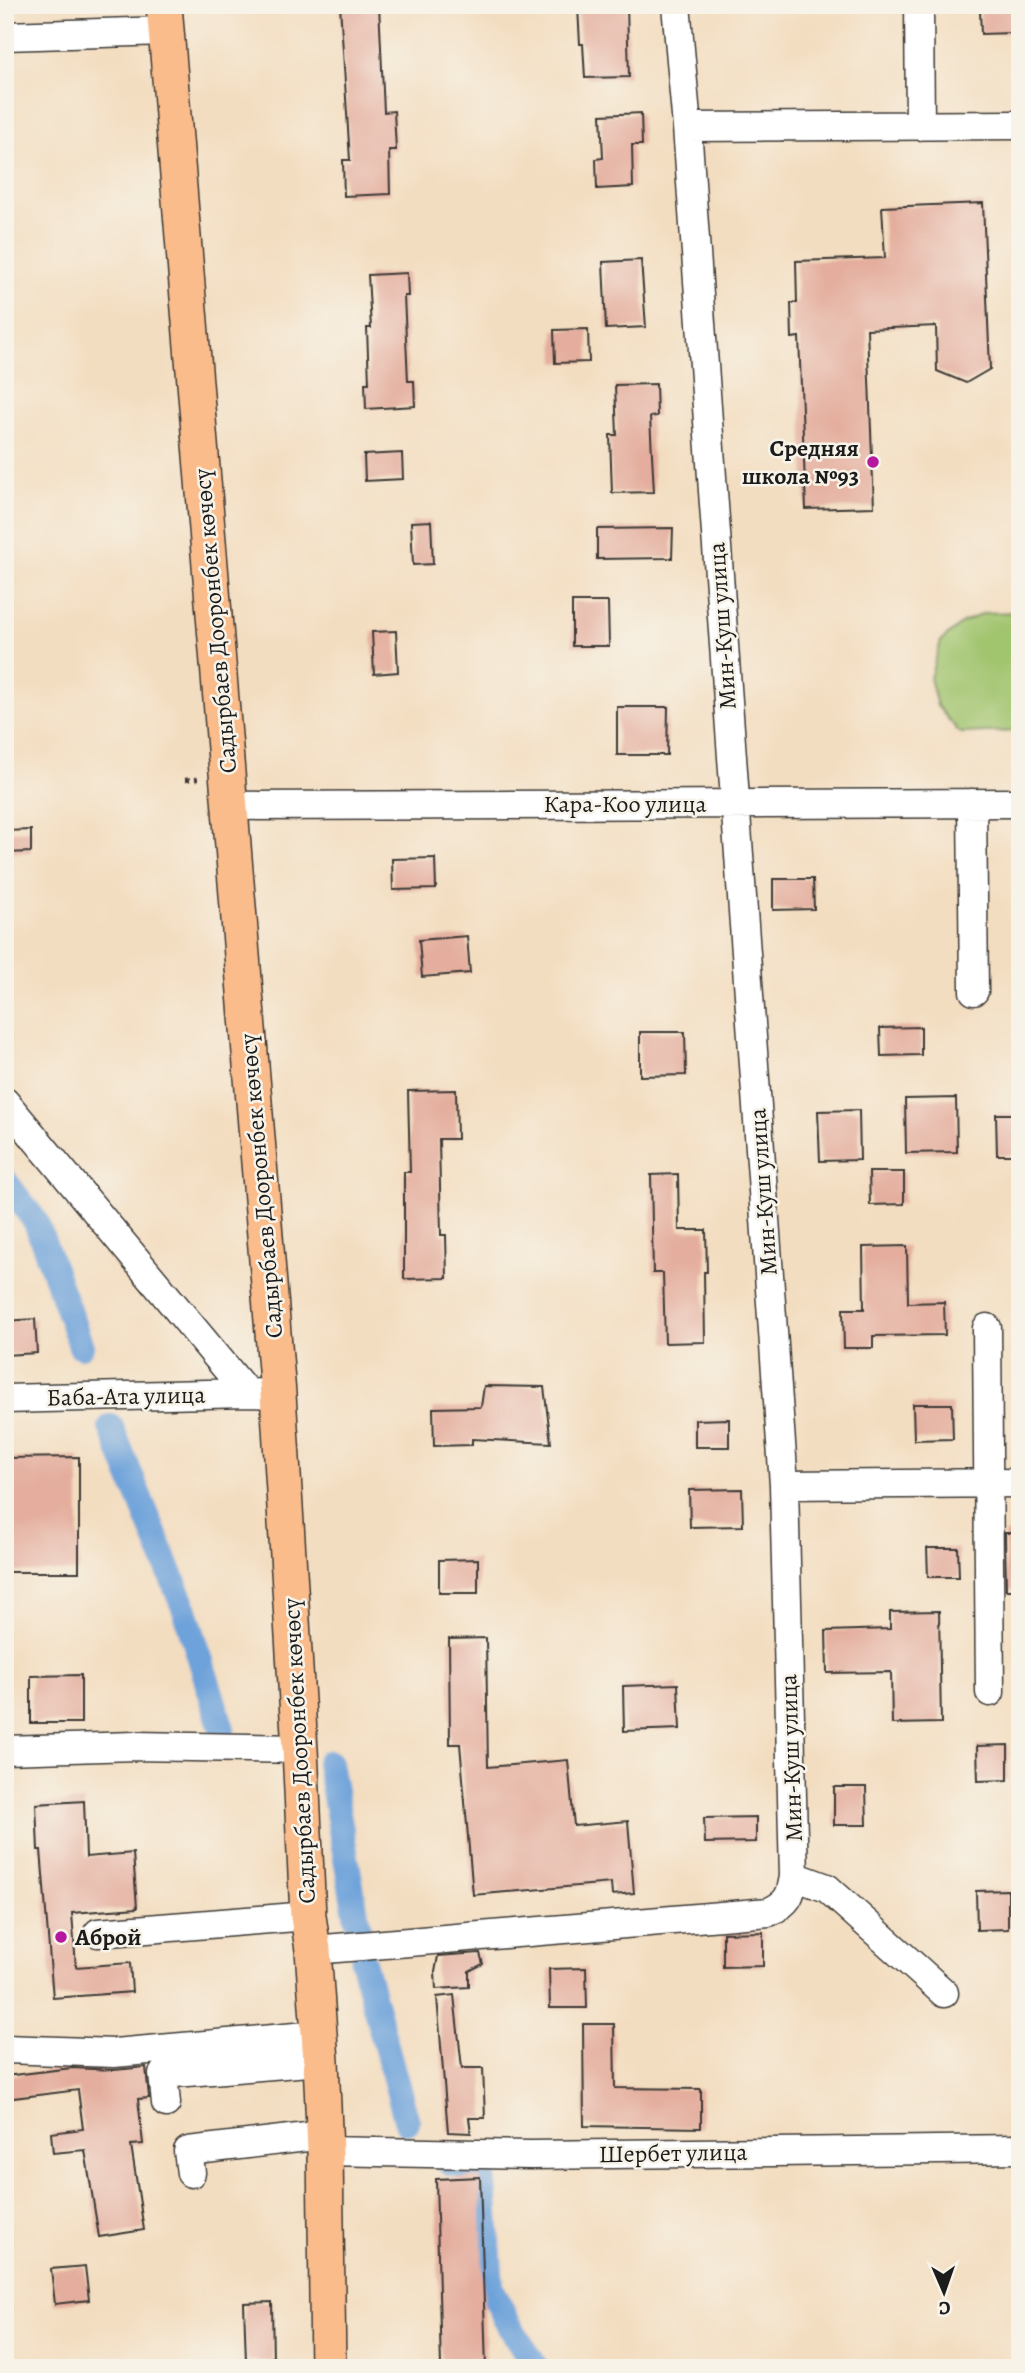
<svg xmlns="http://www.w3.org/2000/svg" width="1025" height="2373" font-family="Alegreya,serif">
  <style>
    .green { fill: #a1c46e; stroke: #5e7045; stroke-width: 2 }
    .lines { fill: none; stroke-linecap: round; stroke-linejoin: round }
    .canal { stroke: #6da2da; stroke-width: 26 }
    .building { fill: #e4ad9d }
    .minor-casing { stroke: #3c3935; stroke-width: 31 }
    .major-casing { stroke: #3c3935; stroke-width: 38 }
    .path { stroke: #3c3935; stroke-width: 4.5; stroke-dasharray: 5 5; stroke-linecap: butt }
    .minor { stroke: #fff; stroke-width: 28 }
    .major { stroke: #fabc8b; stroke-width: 35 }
    .poi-dot { fill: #b5179e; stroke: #f7f3e8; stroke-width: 2.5 }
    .labels { text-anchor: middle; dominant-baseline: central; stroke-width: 5; stroke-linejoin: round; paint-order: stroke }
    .poi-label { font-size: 24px; font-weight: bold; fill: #1c1c1c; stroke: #f7f3e8; text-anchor: end }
    .street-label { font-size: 24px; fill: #1c1c1c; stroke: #f7f3e8 }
  </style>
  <rect width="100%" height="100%" fill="#f7f3e8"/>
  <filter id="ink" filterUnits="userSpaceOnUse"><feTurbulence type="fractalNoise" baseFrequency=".0143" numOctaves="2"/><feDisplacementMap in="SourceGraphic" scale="14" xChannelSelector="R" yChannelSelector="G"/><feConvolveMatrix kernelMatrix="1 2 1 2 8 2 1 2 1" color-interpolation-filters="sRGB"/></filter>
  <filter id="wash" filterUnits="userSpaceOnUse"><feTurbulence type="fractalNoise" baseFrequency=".00686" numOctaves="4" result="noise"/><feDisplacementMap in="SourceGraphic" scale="28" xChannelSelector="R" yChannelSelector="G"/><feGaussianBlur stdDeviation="1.57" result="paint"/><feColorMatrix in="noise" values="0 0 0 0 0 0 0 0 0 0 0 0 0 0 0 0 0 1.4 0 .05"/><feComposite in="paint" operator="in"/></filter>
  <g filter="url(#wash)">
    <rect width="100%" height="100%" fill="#f3ddc0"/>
    <path class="green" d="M1020,612V731L960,733L937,706L930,678L941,641L962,623L984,613Z"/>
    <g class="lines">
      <path class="canal" d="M5,1181L36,1222L81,1346
        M111,1427L185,1610L222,1729
        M329,1763L358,1925
        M363,1962L407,2122
        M450,2163L483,2168L491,2287L506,2320L536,2368"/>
    </g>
    <g id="blocks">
      <path class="building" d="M340,5H379L384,112L394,111L396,150H389L390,194L344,196L343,160H350Z
        M616,5H627L629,77L585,78L583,44H580L578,7Z
        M1011,10L1012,33L981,34L980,11Z
        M641,113L642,145H632L633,187L597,189L596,159L603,158L601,115Z
        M983,203L990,369L966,383L937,371L936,326L867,329L874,507L806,509L799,337L792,338L791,303H797L796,261L885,258L882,207Z
        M641,260L646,327L606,329L603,262Z
        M407,273L408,296H404L408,381H414L415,406L366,409L365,383H369L367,328H371L368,275Z
        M588,329L589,362L555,363L554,330Z
        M656,384L657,416L650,417L654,492L612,493L610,435H617L615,385Z
        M402,453L403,479L365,481L364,455Z
        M431,521L433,564L413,565L411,522Z
        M673,528L672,558L597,559V529Z
        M572,602H608L609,646H572Z
        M396,631L398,672L374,674L372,632Z
        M617,707H668L667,755H617Z
        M31,830V852L5,853V831Z
        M435,858L436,889L393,890L392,859Z
        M773,879H813L814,909L773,910Z
        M467,936L470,973L422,977L419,940Z
        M921,1027V1055L881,1056L880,1028Z
        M640,1032H685L686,1075L640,1076Z
        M456,1090L457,1139H439L441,1235H446L447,1278L404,1279V1172H410L408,1091Z
        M956,1098L957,1152L906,1153L905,1099Z
        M859,1110L860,1160L820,1161L818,1111Z
        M996,1114H1020V1155H997Z
        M869,1172H904V1204L870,1205Z
        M678,1174L679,1230H706L707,1272H704L705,1342L665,1343L663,1273H653L651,1175Z
        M907,1246L908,1303L944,1302L945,1335L873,1336V1348H844L843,1309H864L863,1247Z
        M35,1319L37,1353L5,1355V1321Z
        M484,1386L544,1387L551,1443L472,1439V1445L434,1446L433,1408L481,1407Z
        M913,1404H952L953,1439L914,1440Z
        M729,1419V1447H695V1420Z
        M79,1457V1572H5V1458Z
        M742,1489L743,1526L690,1527L689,1490Z
        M1005,1533H1020V1590H1006Z
        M927,1548H958L959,1577H928Z
        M478,1559V1593H439V1560Z
        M939,1611L941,1723L892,1724L891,1672L827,1673L826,1631L890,1629V1612Z
        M486,1638L488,1767L568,1760L574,1826L628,1821L634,1893L612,1895L611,1883L473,1895L460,1744H450L449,1639Z
        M81,1675V1723H31V1676Z
        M678,1684L680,1729L624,1731L623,1686Z
        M1008,1745V1780L978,1781L977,1746Z
        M834,1787H866L867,1825H834Z
        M84,1801L86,1857L133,1853L137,1908L72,1913L76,1967L130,1963L132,1992L53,1998L41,1850H38L36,1804Z
        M756,1817V1842L705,1843L704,1818Z
        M1008,1890V1929L977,1930L976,1891Z
        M763,1932V1966L723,1967V1933Z
        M480,1953L483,1964L469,1971V1987L436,1989L435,1972L438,1956Z
        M586,1968L587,2008H550L549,1969Z
        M454,1995L462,2068H483L485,2118H469L471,2133L448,2132L437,1997Z
        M583,2024H614L615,2088L701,2089V2128L584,2126Z
        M146,2067L149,2098L138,2099L143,2144L131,2145L144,2230L99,2237L85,2150L53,2153L51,2133L83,2129L78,2090L5,2099V2076L72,2068L114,2070Z
        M480,2177L486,2368H441L436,2179Z
        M85,2266L89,2300L55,2304L51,2269Z
        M272,2302L273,2361H246L244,2303Z"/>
    </g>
  </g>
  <g filter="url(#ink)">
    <use href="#blocks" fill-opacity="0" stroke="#3c3935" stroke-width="2"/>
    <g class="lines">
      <g class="minor-casing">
        <path id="minor" d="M919,5L920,126
          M5,36L166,31
          M687,127L1020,125
          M972,803L974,991
          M230,806L1020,803
          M5,1102L247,1393L278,1394
          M987,1328L990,1692
          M5,1399L247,1393
          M784,1485L1020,1483
          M5,1750L135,1746L300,1749
          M794,1876L827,1888L944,1993
          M98,1933L308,1916
          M313,1950L769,1912C788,1903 791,1896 794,1876L784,1485L687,127L676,5
          M5,2049L114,2053L319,2035
          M166,2103L163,2074L321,2061
          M325,2151L531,2155L1020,2149
          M191,2173L188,2151L324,2135"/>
      </g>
      <g class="major-casing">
        <path id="major" d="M164,5L278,1394L300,1749L308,1916L313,1950L321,2061L325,2151L328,2368"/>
      </g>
      <path class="path" d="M185,780L198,779"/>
      <use href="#minor" class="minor"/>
      <use href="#major" class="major"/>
    </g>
  </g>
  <g class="poi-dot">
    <circle cx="873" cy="462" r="7"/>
    <circle cx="61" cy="1937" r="7"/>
  </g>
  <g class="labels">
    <g class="poi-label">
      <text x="859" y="448">Средняя<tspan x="859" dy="28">школа №93</tspan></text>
      <text x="75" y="1937" text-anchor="start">Аброй</text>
    </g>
    <g class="street-label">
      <text transform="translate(215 621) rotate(-95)">Садырбаев Дооронбек көчөсү</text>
      <text transform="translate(722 626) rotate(-94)">Мин-Куш улица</text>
      <text x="625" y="804">Кара-Коо улица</text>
      <text transform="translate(261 1186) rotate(-95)">Садырбаев Дооронбек көчөсү</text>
      <text transform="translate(763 1192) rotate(-94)">Мин-Куш улица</text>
      <text transform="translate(126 1396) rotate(-1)">Баба-Ата улица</text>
      <text transform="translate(299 1751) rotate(-93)">Садырбаев Дооронбек көчөсү</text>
      <text transform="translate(791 1758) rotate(-92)">Мин-Куш улица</text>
      <text transform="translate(673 2153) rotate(-1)">Шербет улица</text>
    </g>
  </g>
  <rect width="1025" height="2373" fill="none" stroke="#f7f3e8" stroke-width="28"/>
  <g transform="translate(944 2292) rotate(178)" stroke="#f7f3e8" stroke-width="5" paint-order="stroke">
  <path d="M0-5L12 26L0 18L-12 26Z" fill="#1c1c1c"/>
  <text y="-10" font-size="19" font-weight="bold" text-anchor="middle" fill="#1c1c1c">С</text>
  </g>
</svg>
